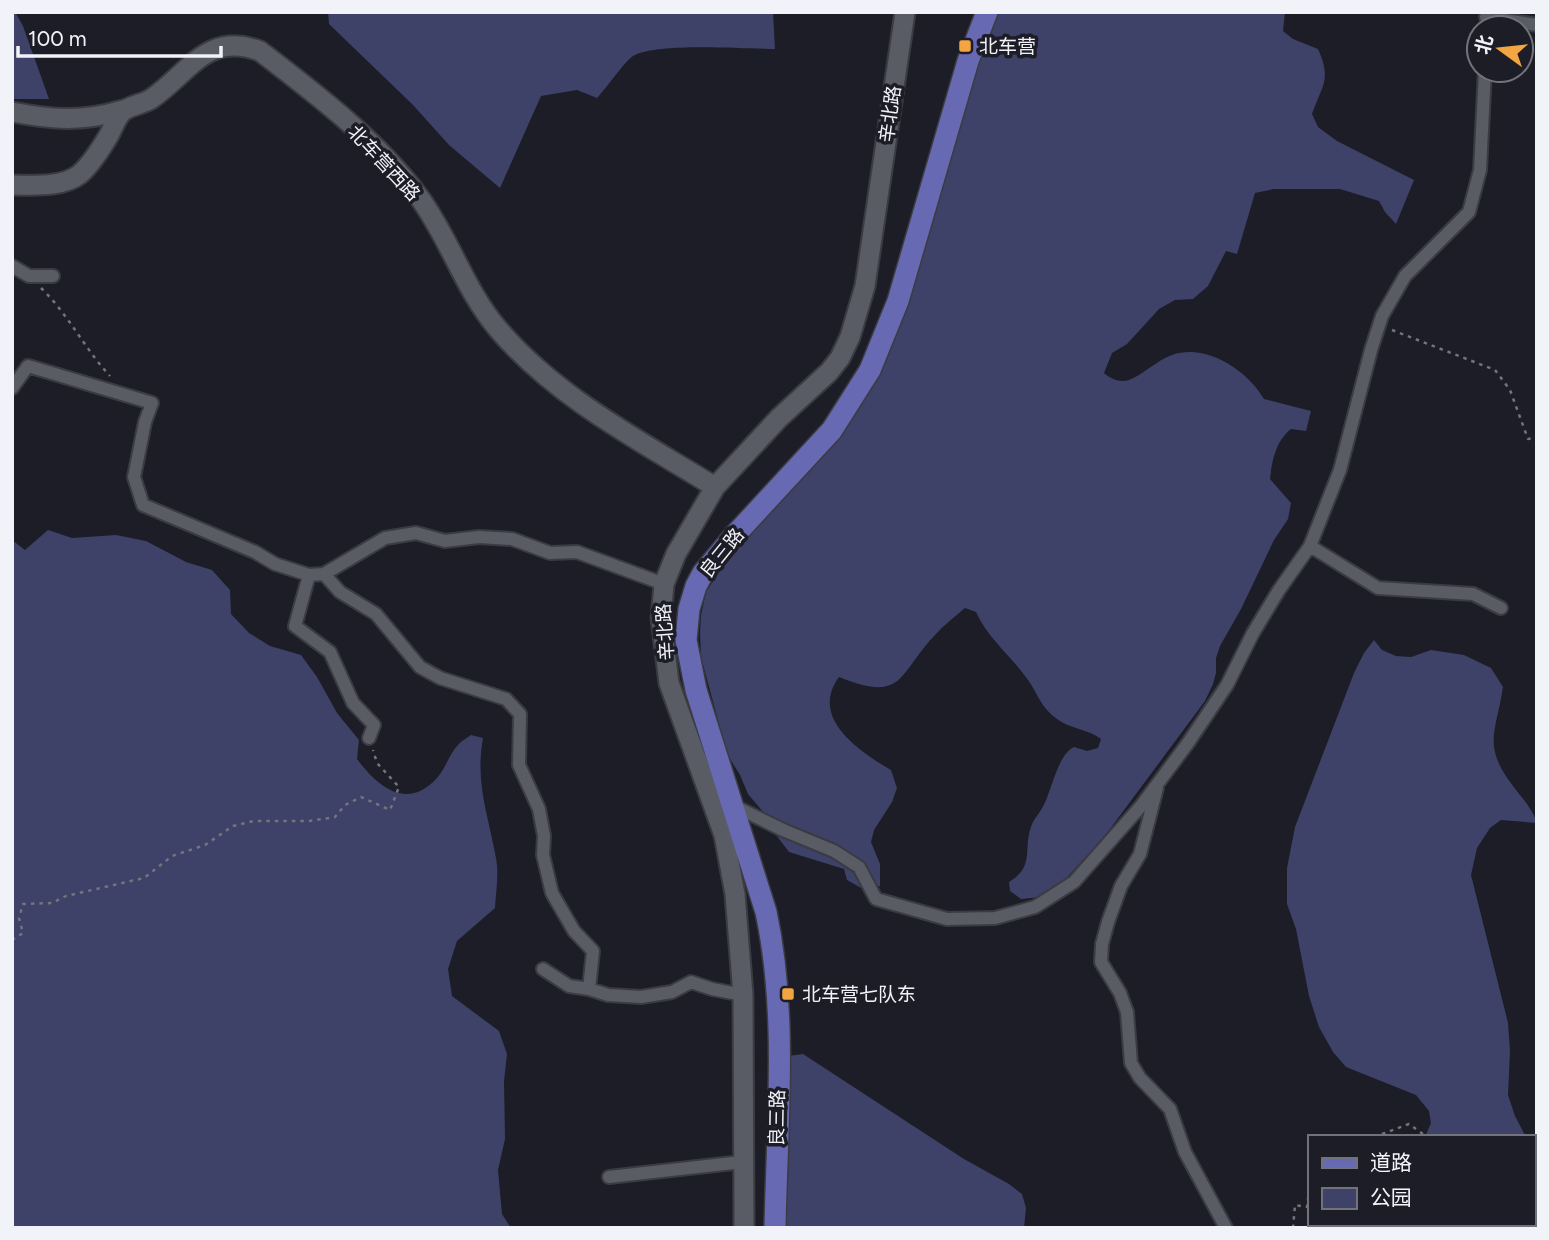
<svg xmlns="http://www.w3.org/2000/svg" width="1549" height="1240" font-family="Figtree,'Noto Sans SC',sans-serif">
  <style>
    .green { fill: #3e4168 }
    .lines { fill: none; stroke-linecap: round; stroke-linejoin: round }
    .street-casing { stroke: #3b3b42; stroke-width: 16 }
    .secondary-casing { stroke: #3b3b42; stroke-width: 23 }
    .primary-casing { stroke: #3b3b42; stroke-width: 24 }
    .path { stroke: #73747c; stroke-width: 2.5; stroke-dasharray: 3.5 5; stroke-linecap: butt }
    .street { stroke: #595b65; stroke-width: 12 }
    .secondary { stroke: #595b65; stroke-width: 19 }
    .primary { stroke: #6769b2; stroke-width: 21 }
    .poi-dot { fill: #f2a541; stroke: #1c1d26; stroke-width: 2.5 }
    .labels { text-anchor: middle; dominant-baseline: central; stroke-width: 7; stroke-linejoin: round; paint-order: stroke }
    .poi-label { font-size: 19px; fill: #f2f3f9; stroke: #1c1d26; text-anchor: start }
    .street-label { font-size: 19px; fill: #f2f3f9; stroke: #1c1d26 }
  </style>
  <rect width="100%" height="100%" fill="#1c1d26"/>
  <path class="green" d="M12,12H15L23,26L49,99H12Z
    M328,12H773L775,49C743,49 658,42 633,56C625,61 605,90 597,98L577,90L541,96L500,188L449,145L413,105L329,24Z
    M993,12H1285L1283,31L1293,39L1318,49C1332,80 1322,85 1312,114L1318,127L1337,141L1414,180L1396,224L1385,212L1379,201L1340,189H1274L1255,193L1237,254L1226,251L1208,286L1193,299L1175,300L1159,309L1127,344L1112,353L1104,373C1111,379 1120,383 1129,380C1144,374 1156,361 1172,355C1206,343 1247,370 1264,399L1311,411L1306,431L1291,429C1276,441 1272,460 1270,479L1291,503L1288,519L1274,540L1241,609L1220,646L1216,658V673L1213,684L1205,701L1104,837L1061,884L1041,897L1021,899L1010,891L1009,882C1036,866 1022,849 1032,824C1034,819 1038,815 1041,810C1052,793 1056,756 1074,747L1087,751L1098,748L1101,739C1088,729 1070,729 1057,719C1039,706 1038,692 1025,676C1009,654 987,637 976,612L965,608C956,616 945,624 936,634C898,673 905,704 839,677C809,718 859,751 891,770L897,788L892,802L874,830L871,842L880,864V886L863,889L847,880L844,869L789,852L776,835L770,820L748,794L740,775L727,754L701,657L700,633L701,615L706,592L729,557L836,438L960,122Z
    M48,530L72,538L116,535L146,541L186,562L212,570L230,590L231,614L249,633L270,646L301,655L317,677L337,713L359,740L357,759C378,787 407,811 437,778C446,768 449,754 458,745C461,741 467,738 471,735L483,738C475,783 488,814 496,858C499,873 496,892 495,908L457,941L448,969L452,996L499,1031L507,1054L504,1081L505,1139L498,1170L502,1214L511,1228H12V540L25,550Z
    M1374,640L1382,650L1396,656L1411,657L1431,650L1464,655L1491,668L1503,687C1496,733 1482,745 1513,786C1522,798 1532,808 1537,823L1501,820L1490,828L1477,848L1471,875L1508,1023L1510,1051L1508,1095L1515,1116L1526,1137H1425L1431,1123L1429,1111L1416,1095L1346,1067L1333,1052L1319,1027L1309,996L1296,929L1287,904V868L1295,827L1354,673L1364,653Z
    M803,1054L964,1159L1009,1184L1022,1194L1026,1208L1024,1228H786L788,1056Z
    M1533,1151L1537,1155V1228H1441L1446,1224H1533Z"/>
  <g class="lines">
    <g class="street-casing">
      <path id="street" d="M1486,17L1537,25
        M12,266L29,276H53
        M12,388L28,366L152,403L145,422L134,477L143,505L255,552L275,564L309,575
        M1310,546L1378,588L1473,594L1501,608
        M324,574L340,592L376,614L420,667L440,678L506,699L520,714L519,765L539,809L544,836L543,855L552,893L574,931L593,951L589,989
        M369,738L374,725L353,703L330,652L295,626L309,575L324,574L385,538L416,533L445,541L479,537L512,539L550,553L577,552L664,584
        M1157,788L1140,854L1121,886L1108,922L1102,944L1101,962L1120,993L1127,1012L1131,1063L1140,1078L1170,1109L1185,1152L1226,1228
        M732,805L783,830L834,851L859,867L876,899L947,919L995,918L1035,907L1074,882L1141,806L1188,743L1227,685L1253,633L1279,590L1310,546L1340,470L1371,350L1382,316L1405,276L1469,212L1480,170L1485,70
        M543,969L569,986L589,989L608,995L641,997L672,992L691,982L712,989L743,995
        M609,1177L742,1162"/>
    </g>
    <g class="secondary-casing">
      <path id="secondary" d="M12,112C54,120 82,122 123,110
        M12,185C33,185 62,188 80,174C90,165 102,147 109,135C113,128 116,118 122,112C128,106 143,104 151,99C189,73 207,31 260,51C316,94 377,140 419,197C450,239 464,289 498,329C557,398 639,440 715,487
        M744,1228L743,995L735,894L724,835L669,683L661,618L664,584L676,554L715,487L779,418L829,372L840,358L850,337L865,286L905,12"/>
    </g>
    <g class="primary-casing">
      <path id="primary" d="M775,1228C777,1123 788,1015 766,912L696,690L686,640L689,609L696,586L703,573L734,536L832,430L870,370L898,301L968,61L987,12"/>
    </g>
    <path class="path" d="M41,288C69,315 84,348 110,376
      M1392,330L1495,370L1510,390L1528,439L1537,437
      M12,940L23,933L19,918L23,904L52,903L66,896L144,878L172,856L205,845L233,826L254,821H309L335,817L345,805L361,797L390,810L399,787L377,763L373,750
      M1349,1137H1351
      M1374,1137L1409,1124L1427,1137
      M1533,1202L1537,1206
      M1293,1228L1295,1205L1307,1207L1309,1191"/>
    <use href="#street" class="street"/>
    <use href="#secondary" class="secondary"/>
    <use href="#primary" class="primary"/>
  </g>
  <g class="poi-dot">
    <rect x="958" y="39" width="14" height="14" rx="3.5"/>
    <rect x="781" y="987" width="14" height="14" rx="3.5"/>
  </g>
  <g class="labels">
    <g class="poi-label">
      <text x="979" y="46">北车营</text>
      <text x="802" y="994">北车营七队东</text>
    </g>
    <g class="street-label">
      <text transform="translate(890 114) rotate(-82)">辛北路</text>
      <text transform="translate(384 163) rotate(47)">北车营西路</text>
      <text transform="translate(722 553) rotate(-51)">良三路</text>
      <text transform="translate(665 632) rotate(-94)">辛北路</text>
      <text transform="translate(777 1118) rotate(-89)">良三路</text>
    </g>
  </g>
  <rect width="1549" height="1240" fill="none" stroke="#f2f3f9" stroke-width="28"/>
  <rect x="1308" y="1135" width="228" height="91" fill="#1c1d26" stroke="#72737a" stroke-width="2"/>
  <rect x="1322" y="1158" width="35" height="10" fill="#6769b2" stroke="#72737a" stroke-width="2"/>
  <text x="1370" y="1170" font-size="21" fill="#f2f3f9">道路</text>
  <rect x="1322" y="1188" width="35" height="21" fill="#3e4168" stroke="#72737a" stroke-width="2"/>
  <text x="1370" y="1205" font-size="21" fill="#f2f3f9">公园</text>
  <g transform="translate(1500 49) rotate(285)"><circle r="33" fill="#1c1d26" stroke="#72737a" stroke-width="2"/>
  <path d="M0-5L12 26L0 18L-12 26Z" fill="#f2a541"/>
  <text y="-10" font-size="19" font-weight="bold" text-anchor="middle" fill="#f2f3f9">北</text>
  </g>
  <path d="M18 46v10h203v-10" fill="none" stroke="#f2f3f9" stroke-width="3.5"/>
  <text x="28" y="46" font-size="21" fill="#f2f3f9" stroke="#1c1d26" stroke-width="5" paint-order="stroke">100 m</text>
</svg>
